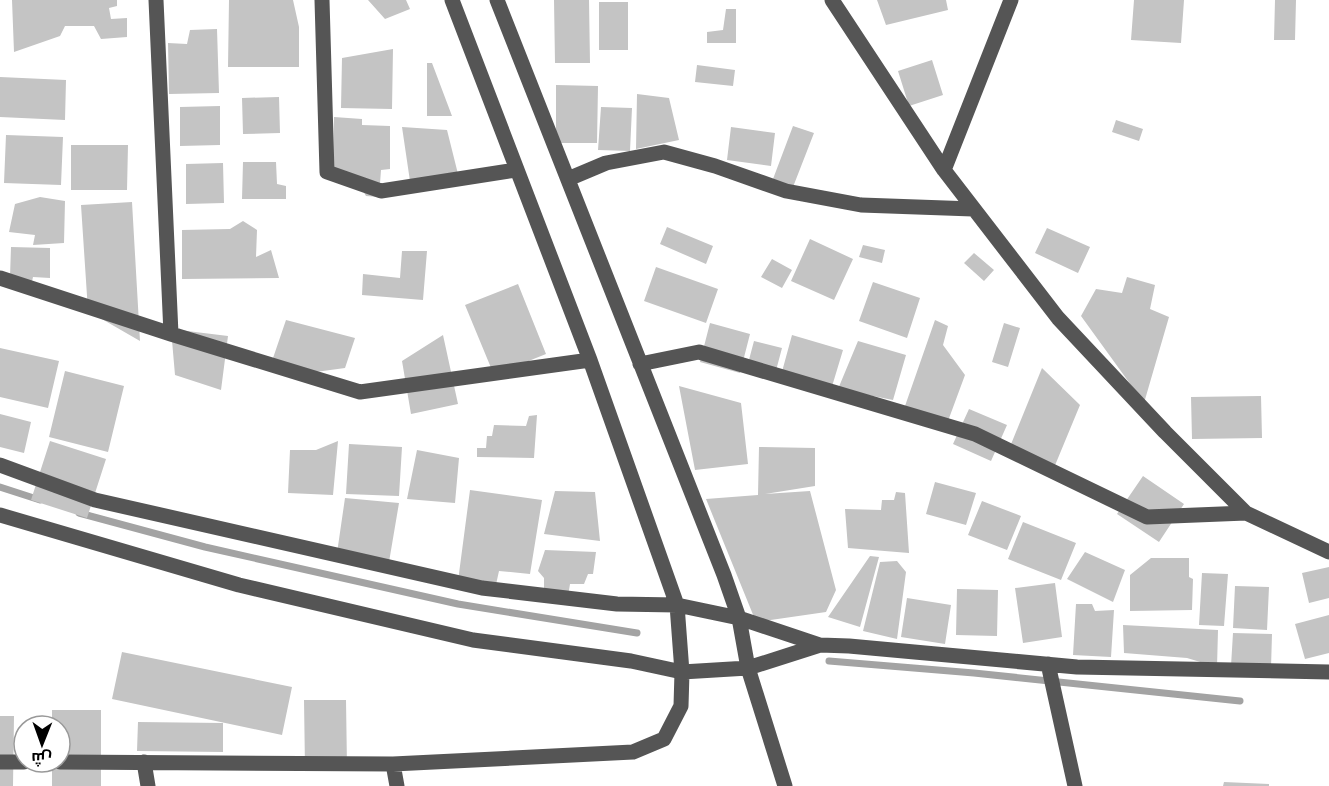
<svg xmlns="http://www.w3.org/2000/svg" width="1329" height="786" font-family="Montserrat,Cairo,sans-serif">
  <style>
    .lines { fill: none; stroke-linecap: round; stroke-linejoin: round }
    .stream { stroke: #a3a3a3; stroke-width: 7 }
    .building { fill: #c4c4c4 }
    .minor { stroke: #555; stroke-width: 15 }
  </style>
  <rect width="100%" height="100%" fill="#fff"/>
  <g class="lines">
    <path class="stream" d="M0,487L40,500
      M79,513L205,547L458,604L637,633
      M829,661L974,673L1240,701"/>
  </g>
  <path class="building" d="M12,0H117V6L109,8L111,19L127,18V37L101,39L94,26H65L60,36L14,52Z
    M229,0H293L299,27V67H228Z
    M368,0H406L410,9L385,19Z
    M554,0H589L590,63H555Z
    M877,0H946L948,10L886,25Z
    M1134,0H1184L1181,43L1131,40Z
    M1275,0H1296L1295,40H1274Z
    M599,2H628V50H599Z
    M726,9H736V43H707V32L723,30Z
    M217,29L219,93L169,94L168,43L187,44L190,30Z
    M393,49L392,109L341,108L342,58Z
    M932,60L943,95L909,106L898,71Z
    M427,63H432L452,116H427Z
    M697,65L735,70L733,86L695,82Z
    M0,77L66,80L65,120L0,117Z
    M556,85L598,86L597,143H556Z
    M637,94L669,98L679,140L636,149Z
    M279,97L280,133L243,134L242,98Z
    M220,106V145L180,146V107Z
    M601,107L632,108L630,151L598,150Z
    M334,117L362,119V125L390,126V169L381,170L379,197L366,196L362,189L333,181Z
    M1116,120L1143,129L1139,141L1112,132Z
    M793,126L814,133L793,187L773,179Z
    M402,127L447,130L460,182L411,188Z
    M731,127L775,133L771,166L727,160Z
    M6,135L63,137L61,185L4,183Z
    M71,145H128L127,190H71Z
    M243,162H276L277,184L286,186V199H242Z
    M223,163L224,203L186,204V164Z
    M40,197L65,201L64,243L33,245L35,235L9,232L15,204Z
    M132,202L140,341L88,311L81,205Z
    M243,221L257,230L256,257L271,250L279,278L182,279V230L230,229Z
    M667,227L713,246L706,264L660,244Z
    M1047,228L1090,247L1078,273L1035,253Z
    M810,239L853,259L834,300L791,281Z
    M863,245L885,250L882,263L859,257Z
    M11,247L50,248V278L33,277L31,286L10,277Z
    M402,251H427L423,300L362,295L363,274L400,278Z
    M974,253L994,270L984,281L964,263Z
    M772,259L792,270L782,288L761,277Z
    M656,267L718,289L706,323L644,301Z
    M1127,277L1155,285L1150,309L1169,317L1144,403L1081,316L1096,289L1122,293Z
    M873,282L920,298L907,338L859,321Z
    M518,284L546,354L494,375L465,305Z
    M286,320L355,338L345,368L308,373L272,361Z
    M935,320L948,326L943,345L965,375L948,421L905,406Z
    M710,323L750,334L740,373L700,362Z
    M1004,323L1020,328L1008,367L992,362Z
    M171,329L228,336L221,390L175,375Z
    M443,335L458,404L411,414L402,361Z
    M792,335L843,350L830,393L780,379Z
    M754,341L782,348L774,378L746,371Z
    M858,341L906,355L893,400L838,389Z
    M0,348L59,361L48,408L0,397Z
    M1042,368L1080,405L1051,475L1007,454Z
    M65,371L124,386L108,452L49,437Z
    M679,386L741,403L748,464L695,470Z
    M1261,396L1262,438L1192,439L1191,397Z
    M969,409L1007,425L991,461L953,444Z
    M0,414L31,422L24,453L0,447Z
    M537,415L534,458L477,457V448H486L487,436H492L494,425L526,426L529,416Z
    M50,441L106,459L87,518L31,500Z
    M338,441L333,495L288,493L290,450H316Z
    M349,444L402,447L399,496L346,494Z
    M759,447L815,448V486L765,494L810,491L836,590L826,612L756,622L706,499L758,495Z
    M417,450L459,458L455,503L407,499Z
    M1143,476L1184,504L1159,542L1117,514Z
    M935,482L976,493L966,525L926,514Z
    M470,490L542,500L530,574L499,571L495,589L458,581Z
    M555,491L595,492L600,541L544,534Z
    M896,492L905,493L909,553L848,548L845,509L881,510L882,500H894Z
    M345,498L399,503L389,562L337,553Z
    M982,501L1021,516L1007,550L968,535Z
    M1023,522L1076,543L1061,580L1008,559Z
    M545,550L596,552L593,574H588L584,584H570L568,596L544,591V578L538,571Z
    M1085,552L1125,570L1113,602L1067,579Z
    M870,556L879,557L860,627L828,617Z
    M1151,558H1189V577L1193,579L1192,610L1130,611V575Z
    M897,561L906,572L897,639L863,631L880,562Z
    M1329,567V598L1309,603L1302,573Z
    M1202,573L1228,574L1224,626L1199,625Z
    M1055,583L1062,637L1023,643L1015,588Z
    M1235,586L1269,587L1267,630L1233,628Z
    M957,589L998,590L997,636L956,635Z
    M907,598L951,605L945,644L901,637Z
    M1076,604H1092L1095,611L1114,610L1111,657L1073,655Z
    M1329,615V653L1305,659L1295,624Z
    M1123,625L1218,630L1217,667L1187,658L1124,653Z
    M1233,633L1272,634L1271,668L1231,666Z
    M122,652L292,687L282,735L112,699Z
    M304,700H346L347,767L305,768Z
    M52,710H101V786H52V762H60V726H52Z
    M0,716H14L13,786H0Z
    M138,722L223,723V752L137,751Z
    M1224,782L1269,784V786H1223Z"/>
  <g class="lines">
    <path class="minor" d="M156,0L171,334
      M322,0L327,172L381,191L516,170
      M497,0L724,575L739,618L748,668L785,786
      M832,0L944,170L1058,318L1165,432L1246,513
      M944,170L1011,0
      M568,179L606,163L664,152L715,166L786,191L861,205L973,209
      M0,278L171,334L360,392L590,360
      M640,364L699,352L975,434L1147,517L1246,513L1329,552
      M0,465L95,500L482,588L617,604L677,605L739,618L820,645L849,646L1077,667L1329,672
      M0,515L239,585L473,640L631,661L682,672L748,668L820,645
      M1048,664L1075,786
      M0,762H24
      M60,762L393,764L633,752L664,739L681,706L682,672L677,605L590,360L452,0
      M144,762L148,786
      M393,764L397,786"/>
  </g>
  <g transform="translate(42 744) rotate(181)"><circle r="28" fill="#ffffff" stroke="#999999" stroke-width="1.5"/>
  <path d="M0-4.5L10 22L0 15L-10 22Z" fill="#000000"/>
  <text y="-9" font-size="16" font-weight="bold" text-anchor="middle" fill="#000000">ش</text>
  </g>
</svg>
